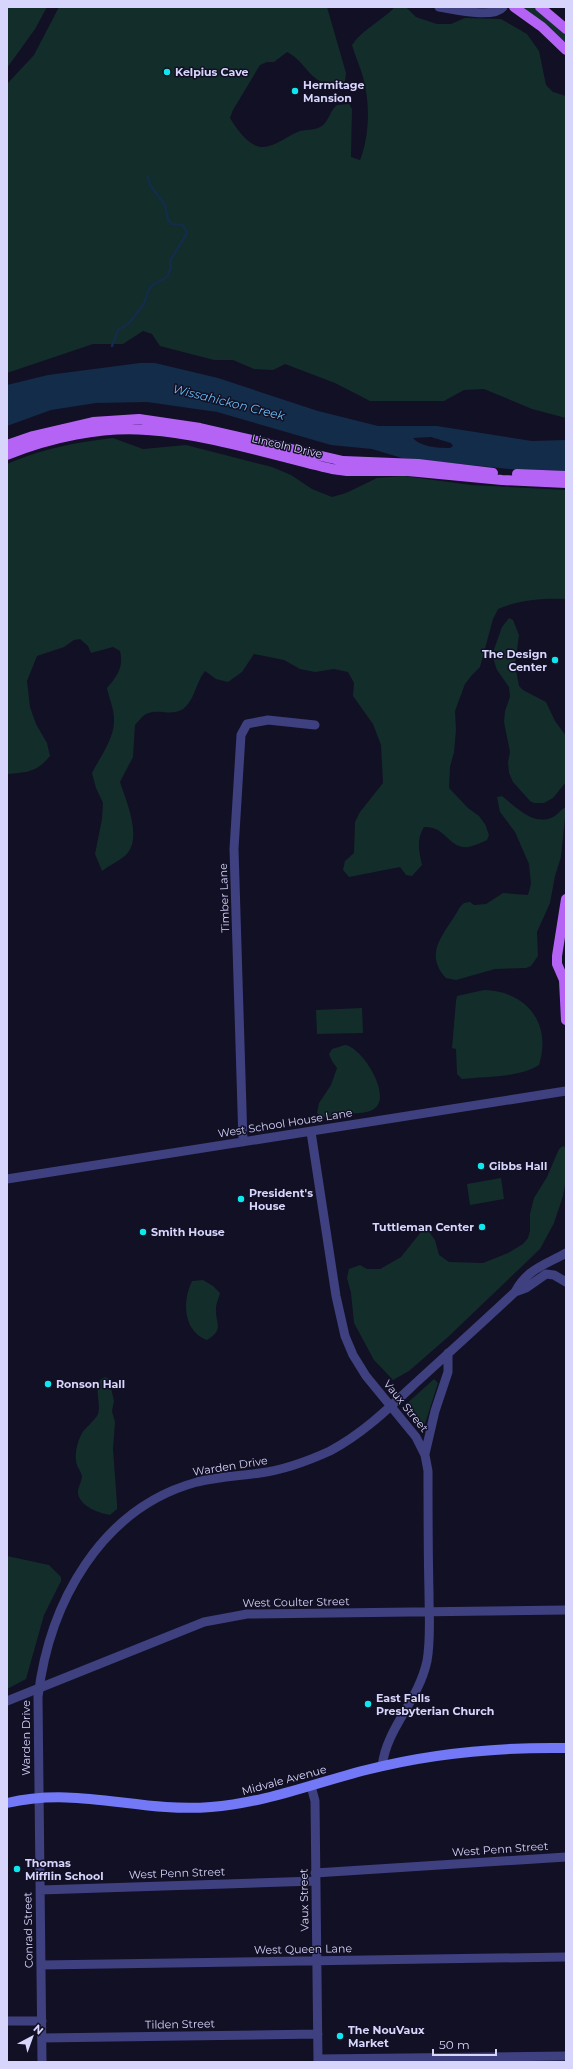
<svg xmlns="http://www.w3.org/2000/svg" width="573" height="2069" font-family="Montserrat,sans-serif">
  <style>
    .green { fill: #132d2a }
    .water { fill: #132c4a; fill-rule: evenodd }
    .lines { fill: none; stroke-linecap: round; stroke-linejoin: round }
    .stream { stroke: #132c4a; stroke-width: 2.5 }
    .street { stroke: #3e407f; stroke-width: 9 }
    .secondary { stroke: #7278f6; stroke-width: 10 }
    .primary { stroke: #b563f5; stroke-width: 10 }
    .poi-dot { fill: #0fe7ee; stroke: #121024; stroke-width: 1.5 }
    .labels { text-anchor: middle; dominant-baseline: central; stroke-width: 3; stroke-linejoin: round; paint-order: stroke }
    .poi-label { font-size: 11px; font-weight: bold; fill: #d7d5fc; stroke: #121024; text-anchor: start }
    .street-label { font-size: 11px; fill: #d7d5fc; stroke: #121024 }
    .water-label { font-size: 12px; font-style: italic; fill: #6abef5; stroke: #121024 }
  </style>
  <rect width="100%" height="100%" fill="#121024"/>
  <path class="green" d="M7,7H47L35,29L7,68Z
    M59,7H327L346,73L345,81L342,84C309,88 309,63 287,52L274,62H267L260,65L233,110L230,118C238,131 252,152 269,146C280,143 289,135 300,131C308,129 319,131 325,123C330,117 330,111 337,105L349,104L352,109L351,157L360,160C370,135 370,102 363,77C360,66 355,56 352,45C363,29 381,21 394,8L406,7L416,17L437,24H451L465,18L501,19L527,34L539,51L546,85L553,92L566,96V418L532,409L484,389L464,390L444,401H370L335,383L285,364L273,370L254,369L233,360H214L160,346L152,334L143,331L123,344H93L7,373V84L34,55Z
    M522,7H533L566,35V44Z
    M113,438L143,449L186,445L272,467L291,475L312,489L332,497L346,493L377,478L404,476L471,485L566,490V599C543,598 519,600 498,609L493,619L480,667L472,675L465,684L455,711L456,730L454,752L450,767L449,788L468,808L479,816L485,824L489,835L487,840C481,843 470,848 463,847C448,845 444,826 424,827C416,840 419,851 422,865L412,876L406,875L400,867L349,877L343,870L345,861L354,853L355,822L360,812L383,783L381,745L373,724L353,696L354,683L348,672L334,669L315,672L300,669L284,660L254,654L242,672L228,682L216,679L205,671C196,682 195,700 183,709C171,717 158,708 146,714C142,716 138,722 135,725L133,757L120,782C126,801 143,838 126,855C119,861 110,865 102,871L95,854L102,819L103,803L96,788L92,773C100,757 115,738 114,719C114,709 109,698 107,688C117,676 124,667 120,651L113,647L91,653L88,646L80,639L74,640L64,647L37,656L27,681L30,707L36,724L47,743L50,756C36,773 27,772 7,774V464C41,449 76,442 113,438Z
    M509,618L513,620L519,635L515,665L519,686L523,690L546,702L555,721L566,736V782L553,798L544,803H534L530,801L513,782L509,773L508,762L510,752L504,722L505,711L510,697L509,687L497,670L492,655L502,627Z
    M502,796C515,806 532,825 551,818C557,816 561,809 566,807L561,857L555,876L550,903L537,932L538,956L531,966L526,968L495,969L456,980L446,978C422,952 446,933 460,907L464,903L470,902L474,905L486,904L503,893L528,895L531,884L529,864L515,832L500,812L497,797Z
    M484,990C527,991 552,1024 539,1065C518,1078 487,1076 462,1079L457,1074L456,1049L452,1048L456,1001L457,996Z
    M362,1008L363,1033L317,1034L316,1010Z
    M345,1045C362,1047 393,1096 374,1109C366,1115 350,1112 340,1115C333,1116 322,1120 317,1113L319,1103L331,1085L337,1068L332,1061L329,1054L332,1049Z
    M563,1146L566,1148V1178L563,1196L554,1223L540,1249L448,1337L409,1371L393,1380L374,1360L354,1323L351,1293L347,1278L349,1269L360,1265L367,1269H380L401,1257L421,1232L427,1229L435,1240L439,1255L449,1262L483,1263L508,1253L523,1244L528,1238L530,1231V1214L534,1198L547,1177L559,1149Z
    M501,1178L504,1199L470,1205L467,1184Z
    M203,1280L213,1286L220,1293C219,1298 216,1303 216,1309C215,1323 225,1329 207,1340C183,1331 182,1301 192,1281Z
    M105,1377L109,1379L114,1401L112,1411L115,1422L113,1449L117,1504V1509L110,1515C99,1513 81,1507 78,1494C77,1488 82,1482 82,1476C81,1472 78,1468 77,1465C74,1456 77,1443 81,1435C85,1427 95,1421 98,1414C102,1403 91,1382 105,1377Z
    M434,1379L438,1383L424,1427L420,1428L403,1407Z
    M7,1556L49,1565L61,1577V1581L44,1615L26,1679L7,1689Z"/>
  <path class="water" d="M140,363H155L218,378L318,411L378,426H437L532,441L566,440V471L509,469L402,458L372,449L331,445L217,412L147,402L96,403L51,410L7,426V385L48,375ZM431,437L451,443L453,446L450,448C439,448 420,447 413,438Z"/>
  <g class="lines">
    <path class="stream" d="M112,346L118,330L129,323L144,304L148,291L154,284L167,277L171,268L170,261L187,233L183,225L172,224L168,220L165,205L150,185L148,176"/>
    <path class="street" d="M439,7C453,9 493,19 503,7
      M311,1132L336,1296L345,1336L353,1355L366,1376L416,1437L425,1455L428,1471C428,1511 428,1552 429,1592C429,1615 431,1639 427,1661C418,1702 387,1727 382,1766
      M243,1142L234,849L241,735L247,724L268,720L315,725
      M7,1179L566,1091
      M515,1292L526,1288L546,1274L554,1275L566,1282
      M425,1454L435,1411L448,1372V1353
      M7,1701L204,1622L247,1614L566,1610
      M311,1786L315,1801L318,2062
      M315,1873L566,1857
      M40,1890L315,1881
      M41,1965L566,1957
      M7,2021H42
      M42,2038L318,2034
      M318,2059L566,2056
      M42,2062L38,1697C49,1603 101,1508 197,1482C218,1477 239,1476 260,1473C284,1470 308,1461 330,1451C364,1433 391,1406 419,1380C451,1351 483,1322 515,1292C527,1269 545,1265 566,1253"/>
    <path class="secondary" d="M7,1803C79,1786 139,1813 211,1807C265,1803 314,1783 366,1770C432,1753 498,1747 566,1748"/>
    <path class="primary" d="M514,7L542,27L566,50
      M540,7L566,29
      M7,445L33,436L93,422L139,419L200,428L343,461L418,464L493,473
      M7,455C48,438 103,426 147,430C208,434 272,455 332,469L347,471H408L502,480L566,483
      M517,474L566,476
      M566,975L564,980L566,1020
      M564,980L557,964V956L566,899"/>
  </g>
  <g class="poi-dot">
    <circle cx="167" cy="72" r="4"/>
    <circle cx="295" cy="91" r="4"/>
    <circle cx="555" cy="660" r="4"/>
    <circle cx="481" cy="1166" r="4"/>
    <circle cx="241" cy="1199" r="4"/>
    <circle cx="482" cy="1227" r="4"/>
    <circle cx="143" cy="1232" r="4"/>
    <circle cx="48" cy="1384" r="4"/>
    <circle cx="368" cy="1704" r="4"/>
    <circle cx="17" cy="1869" r="4"/>
    <circle cx="340" cy="2036" r="4"/>
  </g>
  <g class="labels">
    <g class="poi-label">
      <text x="175" y="72">Kelpius Cave</text>
      <text x="303" y="85">Hermitage<tspan x="303" dy="13">Mansion</tspan></text>
      <text x="547" y="654" text-anchor="end">The Design<tspan x="547" dy="13">Center</tspan></text>
      <text x="489" y="1166">Gibbs Hall</text>
      <text x="249" y="1193">President's<tspan x="249" dy="13">House</tspan></text>
      <text x="474" y="1227" text-anchor="end">Tuttleman Center</text>
      <text x="151" y="1232">Smith House</text>
      <text x="56" y="1384">Ronson Hall</text>
      <text x="376" y="1698">East Falls<tspan x="376" dy="13">Presbyterian Church</tspan></text>
      <text x="25" y="1863">Thomas<tspan x="25" dy="13">Mifflin School</tspan></text>
      <text x="348" y="2030">The NouVaux<tspan x="348" dy="13">Market</tspan></text>
    </g>
    <g class="street-label">
      <text transform="translate(287 446) rotate(13)">Lincoln Drive</text>
      <text transform="translate(224 898) rotate(-92)">Timber Lane</text>
      <text transform="translate(285 1123) rotate(-9)">West School House Lane</text>
      <text transform="translate(406 1406) rotate(51)">Vaux Street</text>
      <text transform="translate(230 1466) rotate(-9)">Warden Drive</text>
      <text transform="translate(296 1602) rotate(-1)">West Coulter Street</text>
      <text transform="translate(26 1738) rotate(-90)">Warden Drive</text>
      <text transform="translate(284 1780) rotate(-15)">Midvale Avenue</text>
      <text transform="translate(500 1849) rotate(-4)">West Penn Street</text>
      <text transform="translate(177 1873) rotate(-2)">West Penn Street</text>
      <text transform="translate(304 1900) rotate(-91)">Vaux Street</text>
      <text transform="translate(28 1930) rotate(-91)">Conrad Street</text>
      <text transform="translate(303 1949) rotate(-1)">West Queen Lane</text>
      <text transform="translate(180 2024) rotate(-1)">Tilden Street</text>
    </g>
    <g class="water-label">
      <text transform="translate(229 402) rotate(14)">Wissahickon Creek</text>
    </g>
  </g>
  <rect width="573" height="2069" fill="none" stroke="#d7d5fc" stroke-width="16"/>
  <g transform="translate(32 2037) rotate(41)" stroke="#121024" stroke-width="3" paint-order="stroke">
  <path d="M0-3L7 15L0 10L-7 15Z" fill="#d7d5fc"/>
  <text y="-6" font-size="11" font-weight="bold" text-anchor="middle" fill="#d7d5fc">N</text>
  </g>
  <path d="M433 2049v6h63v-6" fill="none" stroke="#d7d5fc" stroke-width="2"/>
  <text x="439" y="2049" font-size="12" fill="#d7d5fc" stroke="#121024" stroke-width="3" paint-order="stroke">50 m</text>
</svg>
